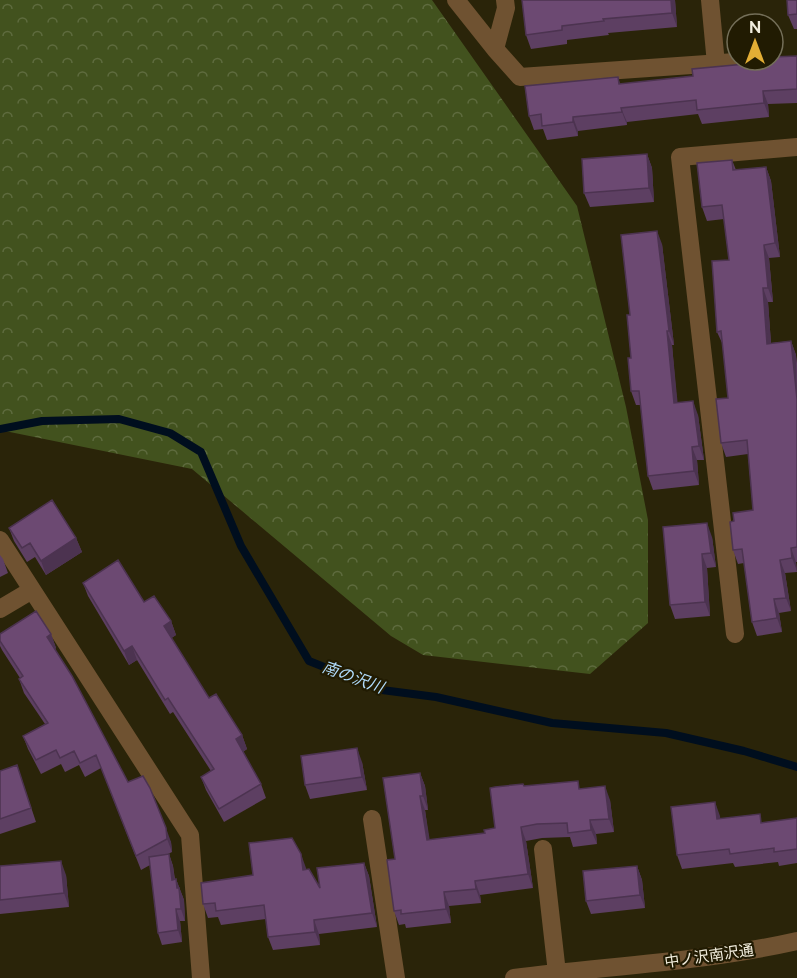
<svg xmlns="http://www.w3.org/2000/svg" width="797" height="978" font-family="Raleway,'Noto Sans JP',sans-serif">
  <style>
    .forest { fill: url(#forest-crowns) }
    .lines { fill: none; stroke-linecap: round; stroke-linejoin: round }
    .stream { stroke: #000e1e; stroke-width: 8 }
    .minor { stroke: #6f5231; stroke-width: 18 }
    .wall { fill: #5d3f62 }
    .shaded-wall { fill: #4c3350 }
    .building { fill: #6c4972; stroke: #4c3350; stroke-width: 1.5 }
    .labels { text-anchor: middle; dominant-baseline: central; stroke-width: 4.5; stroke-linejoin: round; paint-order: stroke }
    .street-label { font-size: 15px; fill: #f0ecdc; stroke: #211b02 }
    .water-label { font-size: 16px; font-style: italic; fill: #b1dcfd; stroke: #211b02 }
  </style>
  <defs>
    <pattern id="forest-crowns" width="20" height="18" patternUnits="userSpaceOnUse" patternTransform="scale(1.5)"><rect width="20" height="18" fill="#42521e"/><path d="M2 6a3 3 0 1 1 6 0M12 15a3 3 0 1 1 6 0" fill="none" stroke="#5e6b3e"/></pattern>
  </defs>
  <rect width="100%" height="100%" fill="#2a2409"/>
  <path class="forest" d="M0,0H432L577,206L626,407L648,520V623L590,674L423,655L391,636L192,469L0,430Z"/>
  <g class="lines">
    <path class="stream" d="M0,429L42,421L119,419L170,433L201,452L241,546L309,661L382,690L436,697L552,723L666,733L744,751L797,767"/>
    <path class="minor" d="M456,0L495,49L520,77L764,60
      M710,0L716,64
      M495,49L506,8L505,0
      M0,540L190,835L201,978
      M0,609L32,590
      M735,634L680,157L797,147
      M372,819L396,978
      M543,849L557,973
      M514,978C608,966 704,962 797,941"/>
  </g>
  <path class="wall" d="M522,0H675L677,27L608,33L609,35L567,40V44L531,49L526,35Z
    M797,0V29H794L788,15Z
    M797,56V103L768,104L769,117L702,124L698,114L627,122V125L578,131V136L547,140L543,129L534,130L529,116L618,77L620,84L693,76Z
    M647,154L652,168L654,202L590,207L584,193Z
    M732,160L736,170L766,167L771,181L780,257L769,258L773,302H768L771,343L791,341L796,355L797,363V562H796L797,572L785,573L791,611L779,613L782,632L757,636L752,622L744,563L738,564L733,550L734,521L753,510L748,454L726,457L721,443L728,398L723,345L717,332L729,260L724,219L707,221L702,207Z
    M662,244L674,345H672L677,403L698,415L704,460H697L699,485L653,490L648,476L641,405H636L631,391V358L630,315Z
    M9,528L76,538L82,552L46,575L35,557L27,562L14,541Z
    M712,537L716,567L707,568L710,616L675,619L670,605Z
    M0,555L3,559L8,573L0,577Z
    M83,583L144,602L171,621L176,635L171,638L209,698L242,735L247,749L243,752L261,784L266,798L224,822L206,790L201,777L211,771L173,712L170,714L137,660L129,665L88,596Z
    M0,634H51L56,648L55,649L128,782L171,842L172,852L168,854H169L173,866L175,879H176L184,900L185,921H180L182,942L162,945L158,933L150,865L141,870L101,768L85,777L79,765L65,772L61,764L41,774L28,749L23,736L45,724L24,693L19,679L20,678L2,650L0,646Z
    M362,762L367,790L310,799L305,785Z
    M17,765L36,822L0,834V771Z
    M420,773L425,786L428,810H425L429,840L485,833L495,828L523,784L524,786L581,789L610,800L614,832L596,834L597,844L573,847L570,837L542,838L526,841L533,888L480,895L481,903L449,906L451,923L406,928L405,924L399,925L394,911L395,859Z
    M720,816V818L763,823L797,818V863L779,866L778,862L735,867L733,863L682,869L677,855Z
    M364,863L369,876L377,927L319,934L320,945L273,950L268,937L266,919L221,925L218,917L208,918L203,904L306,869L320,888Z
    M0,866L66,875L69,907L0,914Z
    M637,866L642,880L645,908L591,914L586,901Z"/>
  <path class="shaded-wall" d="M671,0H675L677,27L672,13Z
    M763,91L768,104L769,117L764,103Z
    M621,108L627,122V125L622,112Z
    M573,117L578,131V136L573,122Z
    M647,154L652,168L654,202L649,188Z
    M766,167L771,181L780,257L775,243Z
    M657,231L662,244L674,345L669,331Z
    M764,245L769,258L773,302L768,288Z
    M763,288L768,302L772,357L767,344Z
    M667,331L672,345L679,417L674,403Z
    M791,341L796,355L797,399Z
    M693,401L698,415L704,460L699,446Z
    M692,447L697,460L699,485L694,471Z
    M707,523L712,537L716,567L711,553Z
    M76,538L82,552L46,575L41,561Z
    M791,548L796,562L797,571L792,558Z
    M702,554L707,568L710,616L705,602Z
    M780,560L785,573L791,611L786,598Z
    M774,599L779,613L782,632L777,618Z
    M171,621L176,635L169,640L164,626Z
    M51,634L56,648L52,651L47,637Z
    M132,646L137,660L129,665L124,651Z
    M242,735L247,749L241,753L236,739Z
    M357,748L362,762L367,790L362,777Z
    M420,773L425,786L428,810L423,796Z
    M605,786L610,800L614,832L609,819Z
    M420,796L425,810L432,854L427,840Z
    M715,802L720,816L722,833L717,819Z
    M590,820L596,834L597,844L591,830Z
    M521,827L526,841L533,888L528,874Z
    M166,828L171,842L172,852L167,839Z
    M169,854L173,866L176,892L172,880Z
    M301,854L306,868L308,883L303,870Z
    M61,861L66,875L69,907L64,893Z
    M364,863L369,876L377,927L372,913Z
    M637,866L642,880L645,908L640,895Z
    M176,879L184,900L185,921L181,909Z
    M475,881L480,895L481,903L476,889Z
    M444,892L449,906L451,923L446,909Z
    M176,909L180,921L182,942L178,930Z
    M314,920L319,934L320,945L315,932Z"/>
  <path class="building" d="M522,0H671L672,13L603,19L604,21L562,26V30L526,35Z
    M787,0H797V14L788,15Z
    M797,56V89L763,91L764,103L697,110L696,100L621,108L622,112L573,117V122L542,126L541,114L529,116L525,86L618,77L619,84L693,76L692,69L767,62V60H773V57Z
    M647,154L649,188L584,193L582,159Z
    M732,160L733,170L766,167L775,243L764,245L768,288H763L767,344L791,341L797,399V547L791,548L792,558L780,560L786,598L774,599L777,618L752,622L742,549L733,550L730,522L734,521L733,513L753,510L747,440L721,443L716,399L728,398L721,331L717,332L712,261L729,260L722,205L702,207L697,163Z
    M657,231L669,331H667L674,403L693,401L699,446L692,447L694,471L648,476L639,391H631L628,358H631L627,315H630L621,235Z
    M52,500L76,538L41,561L30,543L22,548L9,528Z
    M707,523L711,553L702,554L705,602L670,605L663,527Z
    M118,560L144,602L154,596L171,621L164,626L209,698L216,694L242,735L236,739L261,784L219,809L201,777L214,769L168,698L165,700L132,646L124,651L83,583Z
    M36,611L51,634L47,637L72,676L128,782L143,776L150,788L166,828L167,839L136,856L96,755L80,763L74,751L60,758L56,750L36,760L23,736L48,723L19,679L23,676L0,641V634Z
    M357,748L362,777L305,785L301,756Z
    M17,765L31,808L0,819V771Z
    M420,773L423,796H420L427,840L485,833L484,830L495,828L490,788L495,787L523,784L524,786L578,781L579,789L605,786L609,819L590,820L591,830L568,833L567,823L537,824L521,827L528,874L475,881L476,889L444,892L446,909L401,914V910L394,911L387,860L395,859L383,778Z
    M715,802L717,819L760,814L761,823L797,818V849L774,852V848L730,854L729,849L677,855L671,807Z
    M292,838L301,854L303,870L309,869L320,888L317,868L364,863L372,913L314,920L315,932L268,937L264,905L216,911L215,903L203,904L201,883L253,875L249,843Z
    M169,854L172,880L176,879L177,888H179L181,909H176L178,930L158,933L149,857Z
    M61,861L64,893L0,900V866Z
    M637,866L640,895L586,901L583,871Z"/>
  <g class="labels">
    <g class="street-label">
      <text transform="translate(709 956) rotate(-8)">中ノ沢南沢通</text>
    </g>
    <g class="water-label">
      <text transform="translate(353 677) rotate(20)">南の沢川</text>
    </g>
  </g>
  <g transform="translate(755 42)"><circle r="28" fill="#211b02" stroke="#746f59" stroke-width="1.5"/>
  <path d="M0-4.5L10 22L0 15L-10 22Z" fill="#e3ae35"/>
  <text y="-9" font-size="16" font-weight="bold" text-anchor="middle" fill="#f0ecdc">N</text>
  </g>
</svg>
